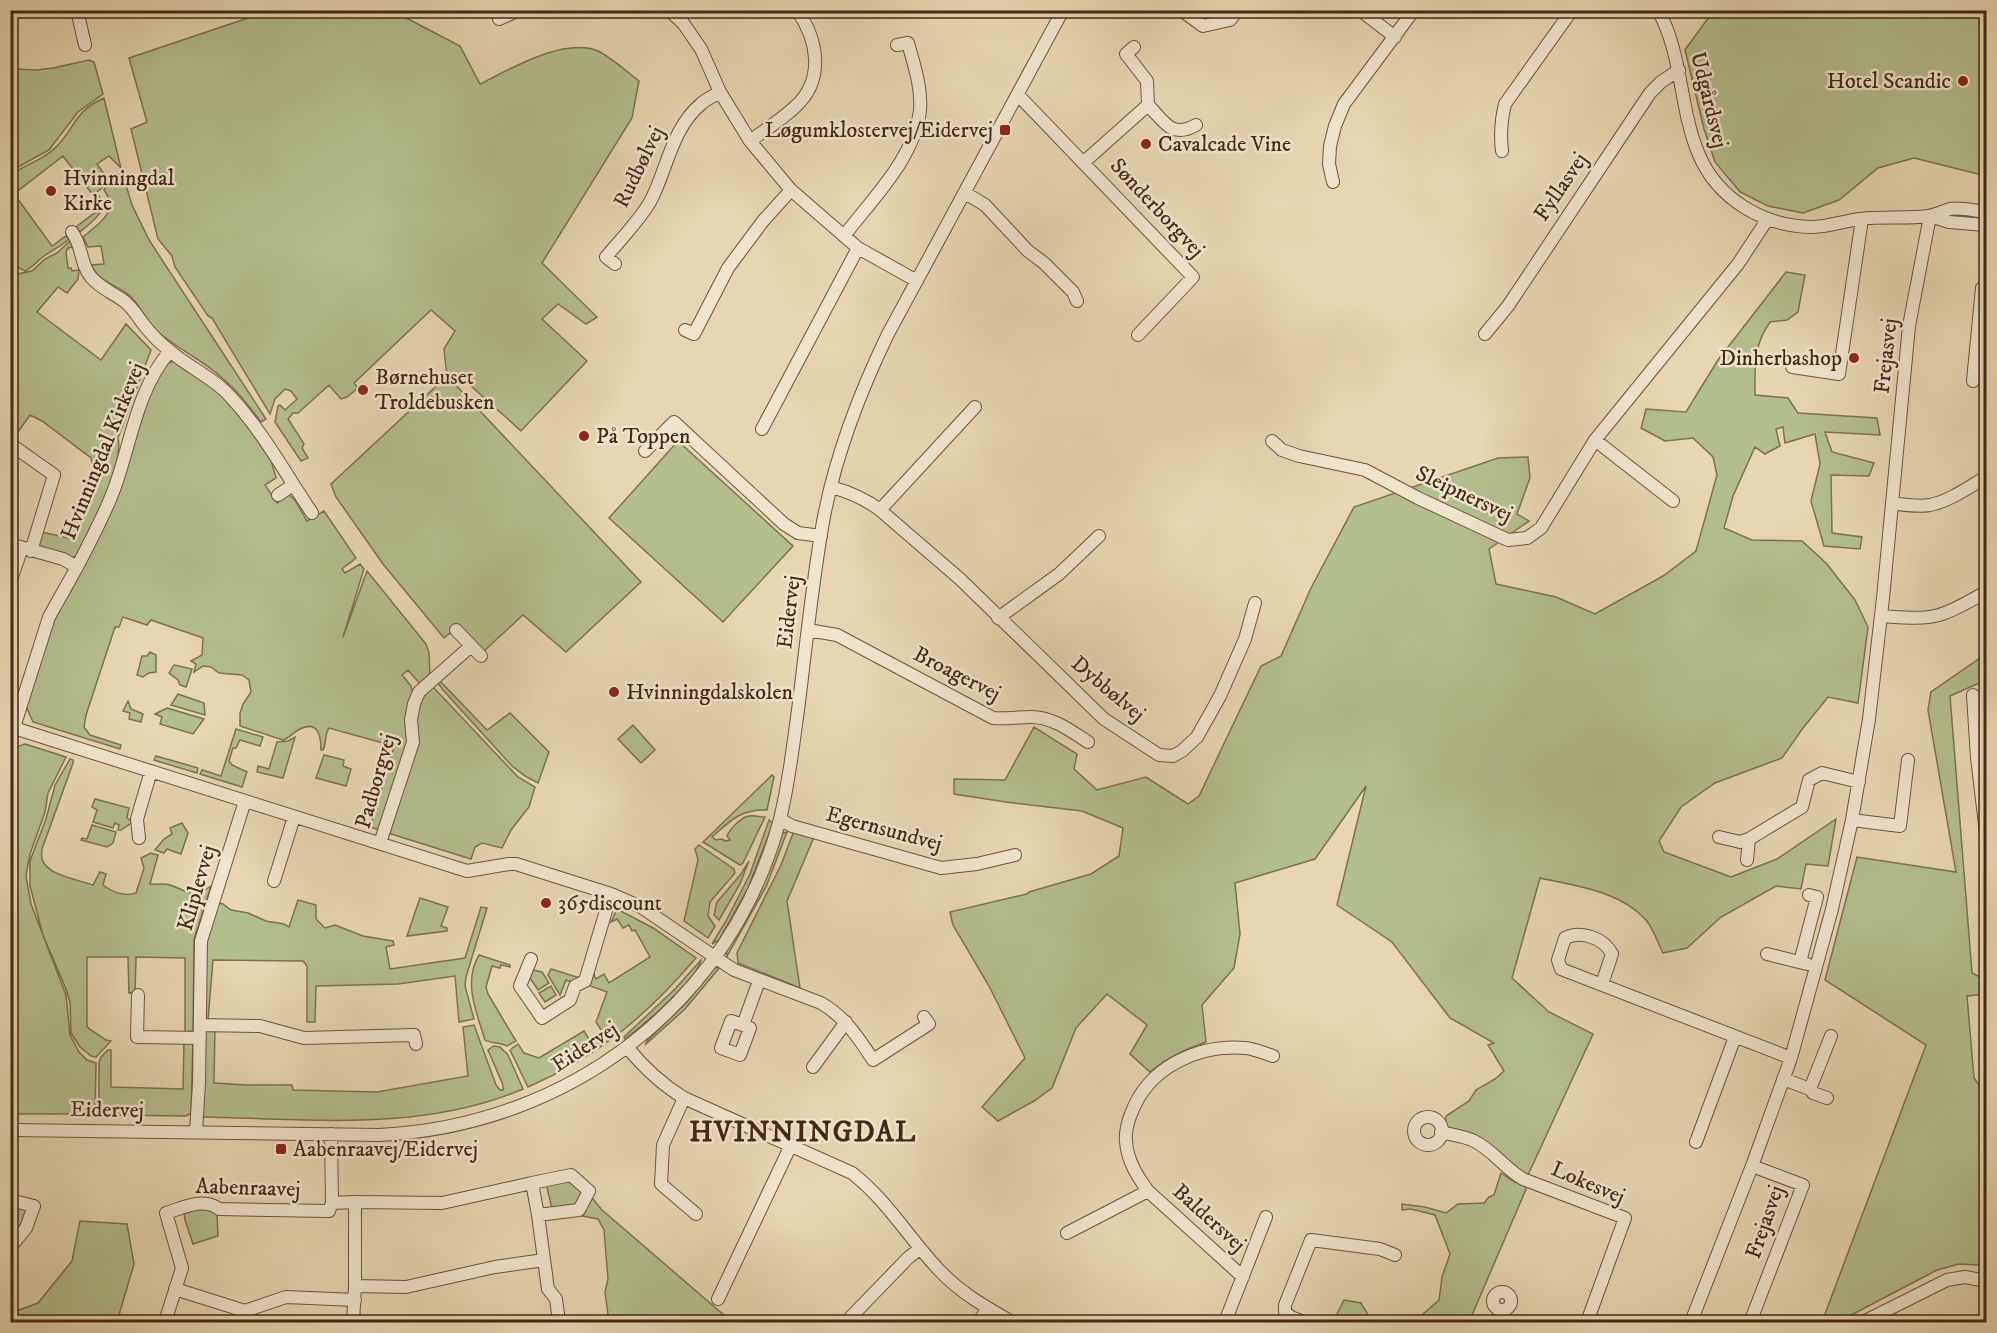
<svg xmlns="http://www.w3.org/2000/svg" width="1997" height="1333" font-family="'IM FELL DW Pica',serif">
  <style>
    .green { fill: #b3be8d; stroke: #7c7251; stroke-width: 1.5 }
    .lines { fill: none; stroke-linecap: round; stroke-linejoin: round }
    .minor-casing { stroke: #6e533c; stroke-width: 14 }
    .minor { stroke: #efe4cc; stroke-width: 12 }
    .poi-dot { fill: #8f2418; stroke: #efe4cc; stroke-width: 2 }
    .labels { text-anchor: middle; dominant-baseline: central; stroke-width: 5; stroke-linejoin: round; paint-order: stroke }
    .poi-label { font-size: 22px; fill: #462715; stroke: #efe4cc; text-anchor: start }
    .street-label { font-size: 22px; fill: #462715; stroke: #efe4cc }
    .district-label { font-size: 28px; font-weight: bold; letter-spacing: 1.5px; fill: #462715; stroke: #efe4cc }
  </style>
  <rect width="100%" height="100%" fill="#e7d6b1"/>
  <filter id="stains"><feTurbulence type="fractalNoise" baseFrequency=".00333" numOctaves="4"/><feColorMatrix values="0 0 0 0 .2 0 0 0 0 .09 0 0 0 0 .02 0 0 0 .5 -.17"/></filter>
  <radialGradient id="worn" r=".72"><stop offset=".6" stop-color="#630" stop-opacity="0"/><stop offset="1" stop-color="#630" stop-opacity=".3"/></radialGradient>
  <path class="green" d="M391,10L460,46L480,84C510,69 564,37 598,51C611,57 627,72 639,81L632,118L542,263L597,317L586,324L558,304L542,319L587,361L521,431L461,377H448L641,582L566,652L523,615L484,651L459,626L444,638L383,564L336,497L331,484L447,376L444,349L455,331L431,310L354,383L358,388L347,397L341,399L329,385L298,413H293L288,419L304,444L302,448L308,458L301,461L275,422L278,406L280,405L285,410L297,399L291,391L285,389L275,399L270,414L212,318L208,316L175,267L172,256L158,239L131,129L147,122L129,58L254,16L252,11Z
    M1714,10L1986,11V176L1914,158L1878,168L1839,200L1803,213L1768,206L1740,192L1715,162L1704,129L1685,50Z
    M89,60L94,62L103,94L78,112L49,150L11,171V99L16,69L36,70L53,68Z
    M104,98L121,168L109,156L97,164L107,178L102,188L93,195L63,156L14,194L52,246L66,236L69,239C60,247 54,249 44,256C37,261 33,267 25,271L11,264V175C24,165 43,160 55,148C75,129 74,111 104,98Z
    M122,172L132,205L149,240L266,419L261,422C249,406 237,390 221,377C202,360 178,349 158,332C146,322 141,306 130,296C115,283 102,285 91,265L104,264L101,246L88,247L83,237C99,223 120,212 104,190L112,178Z
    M99,196L103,202C103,215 90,223 80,232L76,227L101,208L95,199Z
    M70,241L73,247L68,248L66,252L68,268H71L72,271L79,270L78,279L67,293L58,287L37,312L101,360L126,324L151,350L118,438C124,466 90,529 77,556L71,558L40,546L36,542L42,532L69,538L93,469L91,458L42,421L30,415L13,439L11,437V280L13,281L18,274L32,271L45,259L57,253Z
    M1786,272L1805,275L1798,312L1787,320L1770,322C1753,346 1755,366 1755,395L1788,398L1798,413L1877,418L1880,435L1825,432L1832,452L1874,463L1869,476L1831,475L1832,533L1862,537L1860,549L1824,546L1811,501L1820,464L1815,434L1785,443L1783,427L1776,429L1780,446L1765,454L1755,447L1733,496L1724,528L1752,540L1802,541L1826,563L1855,600L1868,627L1858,703L1828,697L1803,728L1782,758L1715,783L1681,807L1659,841L1664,852L1731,877L1777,859L1836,819L1828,866L1806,864L1801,889L1776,886L1721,917L1687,948L1663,953C1658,943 1653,928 1646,920C1620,891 1576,886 1540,878L1512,978L1549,1012L1593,1034L1528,1175L1445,1125L1446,1116L1469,1101L1476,1090L1495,1079L1504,1071L1488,1045L1494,1043L1450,1018L1392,942L1337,905L1366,786L1315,859L1235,883L1240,934L1234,968L1202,1005L1206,1042C1184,1050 1168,1057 1150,1072L1130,1054L1147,1025L1107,994L1076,1028L1052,1088L1034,1101L998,1121L982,1107L1025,1058L989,986L953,925L950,912L1027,894L1029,892L1091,874L1119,856L1123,828L1082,811L1006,802L954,794V779L1005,780L1034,727L1077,754L1074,769L1097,790L1146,777L1188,804L1199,796L1261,666L1281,656L1311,588L1354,507L1498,458L1528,457L1530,478L1517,514L1529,521L1489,549L1496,584L1556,597L1595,614L1663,576L1696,551L1717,475L1713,457L1693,438L1665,441L1641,428L1646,409L1686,412L1718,360Z
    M174,361L222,394L246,421L271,460L276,478L265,485L277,503L289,495L295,500L307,521L324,511L356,558L342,569L345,573L360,564L364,569L343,637L367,571L426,644L429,653L430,677L421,685L408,670L402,675L411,686L413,693L408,740L380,830L370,827L394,746L329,728C324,735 327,742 323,750H321C321,736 318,720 300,729C293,732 290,738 283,740L240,726V713L243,704L251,692L249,680L242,675L219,673L211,667L203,666L194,672L196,664L191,661L202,655L203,638L151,620L147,625L123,617L119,627H115L86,715L84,727L90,735L121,745L120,749L33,722L26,706L53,622L121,487L151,389L168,363Z
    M678,441L793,546L723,622L609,518Z
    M150,652L156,655V672L149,673L143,677L137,675L142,656H147Z
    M1986,654V680L1950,696L1972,973L1986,980V994L1967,996L1974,1078L1986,1095V1146L1984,1147L1982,1164L1986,1172V1268L1979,1265L1959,1264L1937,1270L1838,1322H1822L1926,1045L1825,980L1857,857L1956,872L1928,710L1931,692Z
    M174,665L192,669L186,687L180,685L178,680L169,673Z
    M440,681L487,730L510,713L549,752L538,783L525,776L512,766L443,690L438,683Z
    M433,687L518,777L535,787L529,807L511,830L502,848L482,843L475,847L471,859L388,833L415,717L422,698Z
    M178,694L204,703L205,715L171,705Z
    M128,701L131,709L143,714L141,722L129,719L130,713L123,711Z
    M167,708L204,719L193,734L160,724L162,717L155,714Z
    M633,725L655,750L641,763L618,739Z
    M236,729L263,737L260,746L240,740L236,748H233L229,761L232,765L247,772L242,787L200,774L202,770L221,776Z
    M295,737L283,778L257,772L258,766L269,769L277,742L288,741Z
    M25,744L66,757L48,793L45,812L30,854L26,876L31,904L66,995L70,1035L79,1052L87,1060L96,1063L95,1114H12L10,760C13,751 16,746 25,744Z
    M324,755L344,760L343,766L351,769L346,786L316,778Z
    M156,756L198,768L197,773L154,760Z
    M70,759L73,760V763L42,849C42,852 41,856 42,859C46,875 79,880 93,885L100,872L106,874L103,885C112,892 125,897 136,893L144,868L141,858L151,853L158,855L150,884C156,885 164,883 170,885C188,891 192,900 211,886L194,939L193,1031L185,1032V958L136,957L135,992L129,993L128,957H87V1027L106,1040L111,1041L96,1057L91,1056L80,1047L71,1033L70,1002L66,989L43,935L30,886V861L46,819L55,785Z
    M772,775L774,777L767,810C741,809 731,820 712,837L716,840L721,839L726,841L730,840L727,836C730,829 741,817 749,816C754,815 760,817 765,817L743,863L740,865L703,842Z
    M95,799L129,808L127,818L133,822L121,830H118L119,825L115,823L113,828L93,822L97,810L92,807Z
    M769,820L772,823V826L748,888L719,940L712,944L726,921L750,874Z
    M182,823L188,833L181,854L167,849L164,853L155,850L164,839L172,834L170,828Z
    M92,825L116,832L113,843L107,847L81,840L82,838L87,839Z
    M794,831L814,837L787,901L800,988L738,963L737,953L781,865Z
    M787,832L766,887L727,956L726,951C749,913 768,875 782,833Z
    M699,845L734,869L735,873L710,902L708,916L715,926L708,938L684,921L698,860L695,849Z
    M749,861L740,884L719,920L714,915L717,902L741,874Z
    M420,898L448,907L441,926L447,928V931L407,936Z
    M298,900L316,905V919L325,928L335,925L363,936L393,941L394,945L386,947L390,969L465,958L481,907L487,908L466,977L465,986L474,1019L459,1022L455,976L398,984L316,986L315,1022H307V966L303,961L213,960L208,1020L204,1017L205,944L218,903L223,904L231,910L248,913L266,921L284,924L289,927Z
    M617,909L653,928L696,958C646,1016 599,1056 528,1087L510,1050L518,1044L524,1053L539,1058L584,1031L589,1039L601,1036L603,1033L596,1022L607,992L585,984L591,981L594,974L596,979L604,974L609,983L650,957L635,930L632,931L629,925L623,928L617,919L611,922Z
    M479,955L510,965V967L501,965L500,968L492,966L486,987L488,994L516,1041L507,1046C500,1042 491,1044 485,1040C476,1011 463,982 479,955Z
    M701,960C697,980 643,1025 625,1039L624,1037L675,989Z
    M720,967L685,1009L645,1045L647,1041L687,1002L714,968Z
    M551,969L580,978L574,983L566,980L560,995L548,975Z
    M533,970L542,972L549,983L538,990L530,978Z
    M551,986L556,995L545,1002L539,993Z
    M474,1025L496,1085L500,1090H503V1085L488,1050L494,1046L500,1047L508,1055L523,1089C422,1132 310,1119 203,1117V1032L215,1027L214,1083L246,1085H292L293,1090L377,1092L468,1076L463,1027Z
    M184,1040H193L191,1113L186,1116L99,1115V1062L101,1057L108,1050H111V1087L183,1089Z
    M1501,1173L1513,1181L1527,1187L1469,1322H1414L1439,1300L1442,1277L1450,1254L1435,1215L1411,1209L1402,1210V1204L1425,1207L1446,1213L1458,1204L1484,1203L1489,1197L1494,1195Z
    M569,1178L582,1190L583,1195L577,1206L552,1209L546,1183Z
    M592,1198L602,1210L732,1322H609L605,1292L608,1279L604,1230L598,1219L582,1216Z
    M11,1204L23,1207L26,1211L20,1228L13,1223L11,1226Z
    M211,1207L217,1214L218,1236L193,1244L185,1220L184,1211Z
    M80,1221L127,1224L134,1264L119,1315L114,1322H11V1313L38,1303L72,1261Z
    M1344,1300L1361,1303L1371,1320L1377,1322H1333Z"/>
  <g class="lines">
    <g class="minor-casing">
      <path id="minor" d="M77,10L85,45
        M669,10L683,23L701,49L720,92L750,141L791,190L858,248L917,281
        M1181,10L1203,26L1230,20L1238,10
        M1360,10L1395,37
        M1658,10C1683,55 1679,108 1699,155C1718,199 1763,226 1811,227C1827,227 1844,221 1860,219C1883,216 1906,219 1928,216C1936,215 1943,211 1950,209C1961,207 1975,211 1986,212
        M499,19L519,10
        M1018,95L1193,277L1138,335
        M1148,105C1164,121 1171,139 1196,125
        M750,141C765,130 781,120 795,107C825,80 818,40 797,10
        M1502,151C1500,134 1501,120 1505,104L1572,10
        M1084,162L1148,105L1147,81L1126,54L1134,47
        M1333,182L1329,164L1330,146L1335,126L1344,104L1414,10
        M965,193L985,205L1028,251L1044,263L1073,292L1077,301
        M1930,216L1949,222L1986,225
        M72,232C83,247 80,264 91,277C100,288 113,293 124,301C133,308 137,316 144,325C151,334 161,344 170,351C187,366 208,375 225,391C259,425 285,473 312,513
        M844,236C872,199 914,159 920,111C922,88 914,65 908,43L897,45
        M615,264L606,257C621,239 638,222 650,202C667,171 671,129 701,104C706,99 714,96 720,92
        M685,330L694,334L728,268L763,221L791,190
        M1485,334L1508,306L1650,93L1661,82L1679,70
        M1792,367L1839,374L1862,219
        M1973,381L1982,288L1986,289
        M762,429L858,248
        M1595,440L1673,501
        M1272,441L1282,450L1299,456L1365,470L1418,498L1508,540L1527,538L1541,528L1595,440L1738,264L1767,220
        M13,446L54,475L31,551
        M645,451L674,422L784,524L798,533L821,536
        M831,487C850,492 864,498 880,510L960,579L1104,719L1159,755L1173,756L1182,751L1197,737L1220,696L1245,639L1255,603
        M278,495L293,485
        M1892,503C1905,505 1918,507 1930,505C1950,501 1969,487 1986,477
        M880,510L975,407
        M10,544L63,559L77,567L49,617L10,740
        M77,567C90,542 103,518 113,492C131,445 136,390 170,351
        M10,582L22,548
        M1881,616C1899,617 1920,620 1939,615C1956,610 1971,600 1986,592
        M998,618L1059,574L1099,536
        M456,630L481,656
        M808,630L837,635L993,718C1006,719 1018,717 1031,717C1053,717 1071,731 1088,742
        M1973,695L1977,758L1986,833
        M14,728L467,871L509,864H516L611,894L641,907L734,970L821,1003C845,1017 858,1037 873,1060L929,1024L924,1017
        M780,819L792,826L941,868L977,864L1015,855
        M1852,820L1900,826L1908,760
        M1719,837L1740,842L1749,839L1802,807L1809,780L1822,773L1859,782
        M139,838L137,819L151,771
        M380,843L413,742L411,720L414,704L419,692L471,646
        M1747,860L1749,839
        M274,881L294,817
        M1767,954L1807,964
        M531,959L520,986L542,1018L570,1000L575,986L585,981L611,894
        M1800,962L1817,897L1809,895
        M1602,984L1612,954C1604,938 1581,930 1565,938L1558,960L1561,969L1791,1058
        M138,995L137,1037L200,1038
        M200,1025L260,1026L304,1038L414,1035L416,1044
        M743,1025L750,1028L740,1055L721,1048L731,1021L743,1025L759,981
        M627,1047C644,1068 661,1084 684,1098L852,1173C889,1202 909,1239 941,1272C961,1293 987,1308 1012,1322
        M813,1067L846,1022
        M1783,1079L1810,1089L1831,1036
        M1810,1089L1813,1093L1827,1098
        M684,1098L663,1145L661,1184L696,1214
        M1414 1131a14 14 0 1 1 28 0a14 14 0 1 1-28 0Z
        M10,1130L379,1135C568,1126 731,1004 780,819C789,783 793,746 798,710C806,647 812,584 823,522C835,456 859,394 888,334L1063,10
        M196,1132L199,1083L201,941L245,801
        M1441,1132C1452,1135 1465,1136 1474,1141C1493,1150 1504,1168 1523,1179L1625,1218L1587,1322
        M331,1134L332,1203
        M1696,1142L1735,1037
        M532,1183L571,1175L589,1191L579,1210L538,1215
        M10,1200L34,1206L26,1228L10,1248
        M1067,1233L1148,1191
        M1243,1277L1148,1191C1137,1176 1127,1160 1126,1141C1125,1133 1128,1121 1131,1114C1148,1067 1198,1044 1246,1048C1255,1049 1264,1053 1273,1056
        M355,1286L406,1287L495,1267L544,1260
        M175,1289L245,1311L286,1297L355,1300
        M1493 1301a9 9 0 1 1 18 0a9 9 0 1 1-18 0Z
        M718,1299L791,1145
        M1751,1320L1803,1185L1752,1166
        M165,1322L182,1268L166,1213C183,1208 203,1197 219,1209L329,1211L332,1203L355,1202L442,1203L532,1183L538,1215L548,1289L556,1299L559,1322
        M353,1322L355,1286V1202
        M846,1322L909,1257L920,1249
        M978,1322L988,1309
        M1225,1322L1266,1217
        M1304,1322L1291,1317L1285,1312V1305L1311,1240L1380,1249L1395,1255
        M1691,1322L1752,1166L1791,1058L1832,909L1852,820L1869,719L1883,598L1909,326L1930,216
        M1863,1322L1947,1280L1965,1277L1986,1281"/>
    </g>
    <use href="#minor" class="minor"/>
  </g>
  <g class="poi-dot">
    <circle cx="1963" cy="81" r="6"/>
    <rect x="999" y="124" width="12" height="12" rx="3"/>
    <circle cx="1146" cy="144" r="6"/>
    <circle cx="51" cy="191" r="6"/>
    <circle cx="1854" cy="358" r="6"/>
    <circle cx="363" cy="390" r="6"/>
    <circle cx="584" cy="436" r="6"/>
    <circle cx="614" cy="692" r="6"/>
    <circle cx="546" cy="903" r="6"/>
    <rect x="275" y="1143" width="12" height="12" rx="3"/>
  </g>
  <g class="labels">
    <g class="poi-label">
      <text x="1951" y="81" text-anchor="end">Hotel Scandic</text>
      <text x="993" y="130" text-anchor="end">Løgumklostervej/Eidervej</text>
      <text x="1158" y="144">Cavalcade Vine</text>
      <text x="63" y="178">Hvinningdal<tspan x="63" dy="25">Kirke</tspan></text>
      <text x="1842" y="358" text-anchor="end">Dinherbashop</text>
      <text x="375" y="377">Børnehuset<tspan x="375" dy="25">Troldebusken</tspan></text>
      <text x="596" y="436">På Toppen</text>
      <text x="626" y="692">Hvinningdalskolen</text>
      <text x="558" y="903">365discount</text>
      <text x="293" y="1149">Aabenraavej/Eidervej</text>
    </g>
    <g class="street-label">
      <text transform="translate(1709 100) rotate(76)">Udgårdsvej</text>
      <text transform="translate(639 167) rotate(-64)">Rudbølvej</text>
      <text transform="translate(1561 187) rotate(-56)">Fyllasvej</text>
      <text transform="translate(1157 208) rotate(47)">Sønderborgvej</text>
      <text transform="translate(1886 356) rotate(-84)">Frejasvej</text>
      <text transform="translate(103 451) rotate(-68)">Hvinningdal Kirkevej</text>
      <text transform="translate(1464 494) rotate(25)">Sleipnersvej</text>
      <text transform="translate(789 612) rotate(-83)">Eidervej</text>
      <text transform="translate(957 674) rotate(27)">Broagervej</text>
      <text transform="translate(1108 689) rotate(40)">Dybbølvej</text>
      <text transform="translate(376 781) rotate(-74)">Padborgvej</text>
      <text transform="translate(884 829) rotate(15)">Egernsundvej</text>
      <text transform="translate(197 888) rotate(-74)">Kliplevvej</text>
      <text transform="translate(585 1047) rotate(-33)">Eidervej</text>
      <text transform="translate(107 1110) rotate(1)">Eidervej</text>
      <text transform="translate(1588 1183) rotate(23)">Lokesvej</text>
      <text transform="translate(248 1188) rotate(2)">Aabenraavej</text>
      <text transform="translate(1209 1218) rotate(42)">Baldersvej</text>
      <text transform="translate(1765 1222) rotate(-71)">Frejasvej</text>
    </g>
    <g class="district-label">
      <text x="803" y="1132">HVINNINGDAL</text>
    </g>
  </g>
  <rect width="1997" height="1333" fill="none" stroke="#e7d6b1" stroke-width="36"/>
  <rect x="12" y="12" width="1973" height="1309" fill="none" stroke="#462715" stroke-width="3"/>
  <rect x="18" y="18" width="1961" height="1297" fill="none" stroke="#462715" stroke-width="1.5"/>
  <rect width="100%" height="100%" filter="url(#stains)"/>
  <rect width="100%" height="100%" fill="url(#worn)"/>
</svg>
